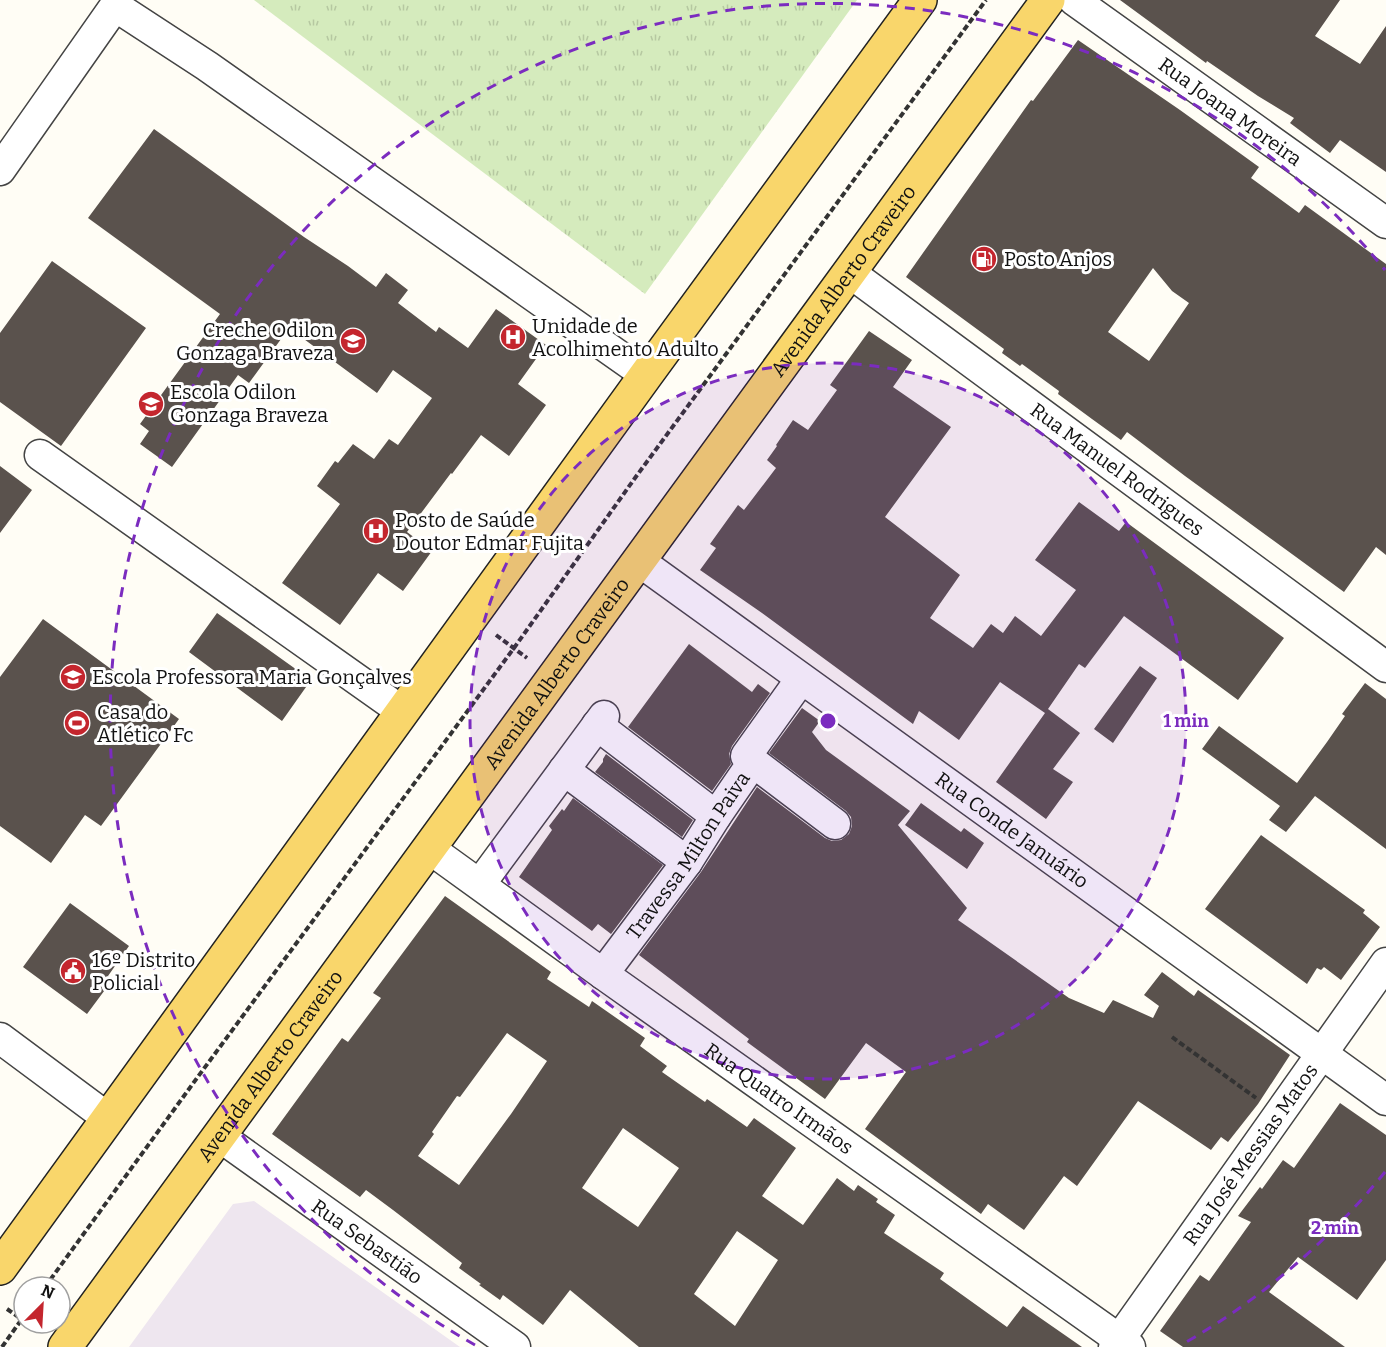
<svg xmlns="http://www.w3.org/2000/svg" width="1386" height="1347" font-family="Bitter,serif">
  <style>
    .industrial { fill: #eee6ef }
    .grass { fill: url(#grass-tufts) }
    .building { fill: #5a524d; fill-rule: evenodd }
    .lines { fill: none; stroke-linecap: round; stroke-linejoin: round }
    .minor-casing { stroke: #444; stroke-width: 33 }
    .major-casing { stroke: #222; stroke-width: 36 }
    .path { stroke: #333; stroke-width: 4; stroke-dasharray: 6 3; stroke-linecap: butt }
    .minor { stroke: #fff; stroke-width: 30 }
    .major { stroke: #f9d66b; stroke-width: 33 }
    .ring { fill: none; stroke: #7b2cbf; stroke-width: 3; stroke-dasharray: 10 8 }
    .labels { text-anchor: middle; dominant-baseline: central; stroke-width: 6; stroke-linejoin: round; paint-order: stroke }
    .street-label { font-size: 20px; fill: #111; stroke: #fff }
    .poi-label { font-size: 20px; fill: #111; stroke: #fff; text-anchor: start }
    .centre { fill: #7b2cbf; stroke: #fff; stroke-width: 3 }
    .ring-label { font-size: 18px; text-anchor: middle; font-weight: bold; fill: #7b2cbf; stroke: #fff; stroke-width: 6; stroke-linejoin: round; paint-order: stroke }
  </style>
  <defs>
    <pattern id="grass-tufts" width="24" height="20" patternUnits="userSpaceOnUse" patternTransform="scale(1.5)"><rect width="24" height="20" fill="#d5ebbd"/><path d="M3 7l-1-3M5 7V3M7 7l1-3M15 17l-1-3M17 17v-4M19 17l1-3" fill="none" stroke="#b6c8a1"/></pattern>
  </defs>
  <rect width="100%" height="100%" fill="#fffdf5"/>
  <path class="industrial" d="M254,1201L460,1347H129L233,1204Z"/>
  <path class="grass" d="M254,0H857L645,294Z"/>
  <path class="building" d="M1120,0H1340L1315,36L1360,64L1386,26V172L1340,140L1330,153L1290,123L1294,118L1258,96L1207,61L1206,63Z
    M1078,40L1180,110L1259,167L1251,178L1299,213L1305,205L1386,264V555L1376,547L1344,592L1185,476L1127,432L1121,440L1092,419L1058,394L1059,391L1022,364L1020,366L1002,353L1004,349L906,277L1031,100L1033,101ZM1153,268L1172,291L1189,303L1149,361L1108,332Z
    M154,129L304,237L348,266L376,287L386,273L408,290L398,303L436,332L439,327L468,348L496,309L546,345L518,384L546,405L509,456L481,435L452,474L451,473L407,532L432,551L403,591L378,573L340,625L282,583L340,504L317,486L335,461L338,463L353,444L374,459L389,439L398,445L432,398L393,370L377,393L289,328L249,383L238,375L172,467L140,444L149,431L140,424L220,314L88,218Z
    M52,261L146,328L61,446L0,402V333Z
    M869,331L912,360L893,387L951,427L885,517L960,575L930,618L973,648L991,624L1003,633L1015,616L1041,636L1076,590L1035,560L1079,502L1119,531L1126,522L1284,638L1238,700L1124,616L1085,668L1079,664L1048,709L1080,733L1053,769L1073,782L1046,819L996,782L1045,713L1000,682L959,740L919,711L913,724L762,613L700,570L716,548L710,544L738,505L744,510L776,468L767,460L777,446L776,445L793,420L808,430L837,390L830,385Z
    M0,466L32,490L0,533Z
    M217,613L311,680L282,721L189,652Z
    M43,619L179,719L101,826L85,815L51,863L0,826V677Z
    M689,644L752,692L758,684L770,693L732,746L729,754L731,764L712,791L628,727Z
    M1140,666L1157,678L1113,743L1094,729Z
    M1365,683L1386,699V849L1315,796L1286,832L1269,820L1280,806L1202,749L1219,726L1297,783L1327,742L1345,716L1342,714Z
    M802,708L820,721L812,732L826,750L910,811L898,825L967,908L958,920L981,936L1069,998L1104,1013L1113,1000L1153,1018L1159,1006L1144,995L1162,972L1194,996L1198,990L1290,1055L1258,1104L1228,1142L1221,1137L1211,1150L1138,1101L1077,1186L1064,1176L1024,1230L988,1204L981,1214L865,1129L906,1072L866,1043L825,1099L747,1042L749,1039L639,955L701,872L757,787L825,838L832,841L841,840L849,834L852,826L851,817L846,811L769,753Z
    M606,754L693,820L682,837L595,772L603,762V759Z
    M573,798L663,865L611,934L598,924L592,931L519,877L552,830L549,826L562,809L564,811Z
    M921,803L961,832L964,828L984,843L967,869L905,825Z
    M1261,835L1365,910L1363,913L1380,927L1341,980L1324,967L1321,970L1317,968L1307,984L1205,909Z
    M445,896L551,972L547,979L589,1007L592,1001L645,1038L640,1046L667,1066L662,1072L682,1086L705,1102L707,1099L747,1127L754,1118L796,1148L762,1196L803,1225L837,1178L854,1191L858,1185L878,1199L876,1202L895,1215L884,1233L944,1273L940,1279L1007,1327L1023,1306L1082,1347H639L570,1290L543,1325L503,1295L500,1300L479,1285L481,1284L459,1268L462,1263L393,1210L366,1190L360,1197L272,1134L342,1038L348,1042L381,998L373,993ZM507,1033L547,1061L511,1114L459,1185L418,1156L434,1134L432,1132L457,1096L460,1097ZM623,1128L679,1168L638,1227L582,1188ZM737,1231L778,1260L735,1326L694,1294Z
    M70,903L129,946L108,976L113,979L87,1014L23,967Z
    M1340,1103L1386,1135V1260L1357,1300L1298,1257L1269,1292L1345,1347H1183L1160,1331L1200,1275L1209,1281L1251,1222L1238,1216L1260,1187L1262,1189L1283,1160L1294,1168Z"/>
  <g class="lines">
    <g class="minor-casing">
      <g id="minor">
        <path id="s1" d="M1074,0L1386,223"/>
        <path d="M0,170L115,6L207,66L646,375"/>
        <path id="s2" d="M849,272L1386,667"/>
        <path d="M40,455L403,712"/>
        <path id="s3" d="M639,561L1386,1100"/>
        <path d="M597,725L716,816"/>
        <path d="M753,762L835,824"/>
        <path d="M564,770L687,862"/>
        <path id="s4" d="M430,849L603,974L1130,1347"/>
        <path d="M480,884L604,716"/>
        <path id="s5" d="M603,974L687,862L716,816L753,762L746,756L801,679"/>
        <path d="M0,1038L109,1119"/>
        <path id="s6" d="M219,1136L515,1347"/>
        <path id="s7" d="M1114,1347L1386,963"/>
      </g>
    </g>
    <g class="major-casing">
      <g id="major">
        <path d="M0,1268L646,375L920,0"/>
        <path id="s8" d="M65,1347L1048,0"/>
      </g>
    </g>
    <path class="path" d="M496,635L527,658
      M1172,1037L1256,1098
      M45,1287L197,1078L514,648L635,478L986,0
      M7,1309L24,1321
      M26,1323L37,1331
      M2,1347L24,1316"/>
    <use href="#minor" class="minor"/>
    <use href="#major" class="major"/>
  </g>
  <circle cx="828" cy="721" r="358" fill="#7b2cbf" fill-opacity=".12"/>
  <g class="ring">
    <circle cx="828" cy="721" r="358"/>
    <path d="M1385 1172A717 717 0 0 1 1181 1345M475 1345A717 717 0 1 1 1385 270"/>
  </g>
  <defs>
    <g id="fuel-disc" transform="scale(1.35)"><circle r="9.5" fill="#c4262e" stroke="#fff"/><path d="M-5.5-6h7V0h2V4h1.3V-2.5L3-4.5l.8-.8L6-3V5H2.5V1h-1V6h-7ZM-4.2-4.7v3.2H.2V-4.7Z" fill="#fff"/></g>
    <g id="hospital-disc" transform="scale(1.35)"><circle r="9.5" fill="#c4262e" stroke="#fff"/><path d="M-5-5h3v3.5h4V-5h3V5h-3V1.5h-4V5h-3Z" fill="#fff"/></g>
    <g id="school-disc" transform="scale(1.35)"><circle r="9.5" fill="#c4262e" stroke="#fff"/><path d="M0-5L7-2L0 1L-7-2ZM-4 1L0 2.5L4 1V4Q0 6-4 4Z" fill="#fff"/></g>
    <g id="stadium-disc" transform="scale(1.35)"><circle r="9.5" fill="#c4262e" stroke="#fff"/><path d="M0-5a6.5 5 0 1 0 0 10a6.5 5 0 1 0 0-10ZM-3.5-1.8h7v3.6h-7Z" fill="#fff"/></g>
    <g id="civic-disc" transform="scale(1.35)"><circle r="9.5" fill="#c4262e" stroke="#fff"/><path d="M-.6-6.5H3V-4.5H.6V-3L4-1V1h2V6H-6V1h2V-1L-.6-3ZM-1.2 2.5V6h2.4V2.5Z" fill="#fff"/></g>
  </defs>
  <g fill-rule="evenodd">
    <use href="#fuel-disc" x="984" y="259"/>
    <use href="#hospital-disc" x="513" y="337"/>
    <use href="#school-disc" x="353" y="341"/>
    <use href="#school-disc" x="151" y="404"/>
    <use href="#hospital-disc" x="376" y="531"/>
    <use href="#school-disc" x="73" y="677"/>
    <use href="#stadium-disc" x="77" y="723"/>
    <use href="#civic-disc" x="73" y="971"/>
  </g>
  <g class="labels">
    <g class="street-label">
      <text stroke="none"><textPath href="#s1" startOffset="192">Rua Joana Moreira</textPath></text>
      <text stroke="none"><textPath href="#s8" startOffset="1320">Avenida Alberto Craveiro</textPath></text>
      <text stroke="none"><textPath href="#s2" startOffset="333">Rua Manuel Rodrigues</textPath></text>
      <text stroke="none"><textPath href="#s8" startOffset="834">Avenida Alberto Craveiro</textPath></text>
      <text stroke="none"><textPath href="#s3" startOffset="460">Rua Conde Januário</textPath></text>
      <text stroke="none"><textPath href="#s5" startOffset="146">Travessa Milton Paiva</textPath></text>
      <text stroke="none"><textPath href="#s8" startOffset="348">Avenida Alberto Craveiro</textPath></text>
      <text stroke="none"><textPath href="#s4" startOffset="429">Rua Quatro Irmãos</textPath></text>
      <text stroke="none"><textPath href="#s7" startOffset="236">Rua José Messias Matos</textPath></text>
      <text stroke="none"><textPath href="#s6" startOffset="182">Rua Sebastião</textPath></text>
    </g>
    <g class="poi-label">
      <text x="1004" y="259">Posto Anjos</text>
      <text x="532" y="326">Unidade de<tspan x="532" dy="23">Acolhimento Adulto</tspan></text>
      <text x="334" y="330" text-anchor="end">Creche Odilon<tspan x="334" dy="23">Gonzaga Braveza</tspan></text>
      <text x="170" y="392">Escola Odilon<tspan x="170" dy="23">Gonzaga Braveza</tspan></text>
      <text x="395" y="520">Posto de Saúde<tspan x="395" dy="23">Doutor Edmar Fujita</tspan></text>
      <text x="92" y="677">Escola Professora Maria Gonçalves</text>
      <text x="97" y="712">Casa do<tspan x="97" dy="23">Atlético Fc</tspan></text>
      <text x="92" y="960">16º Distrito<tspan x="92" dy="23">Policial</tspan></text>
    </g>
  </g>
  <circle cx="828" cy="721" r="9" class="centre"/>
  <g class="ring-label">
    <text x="1186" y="727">1 min</text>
    <text x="1335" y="1234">2 min</text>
  </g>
  <g transform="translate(42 1305) rotate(24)"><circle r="28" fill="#ffffff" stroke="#a0a0a0" stroke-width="1.5"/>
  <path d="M0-4.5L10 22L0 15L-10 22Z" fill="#c4262e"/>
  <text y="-9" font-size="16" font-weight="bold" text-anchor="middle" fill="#111111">N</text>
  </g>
</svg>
